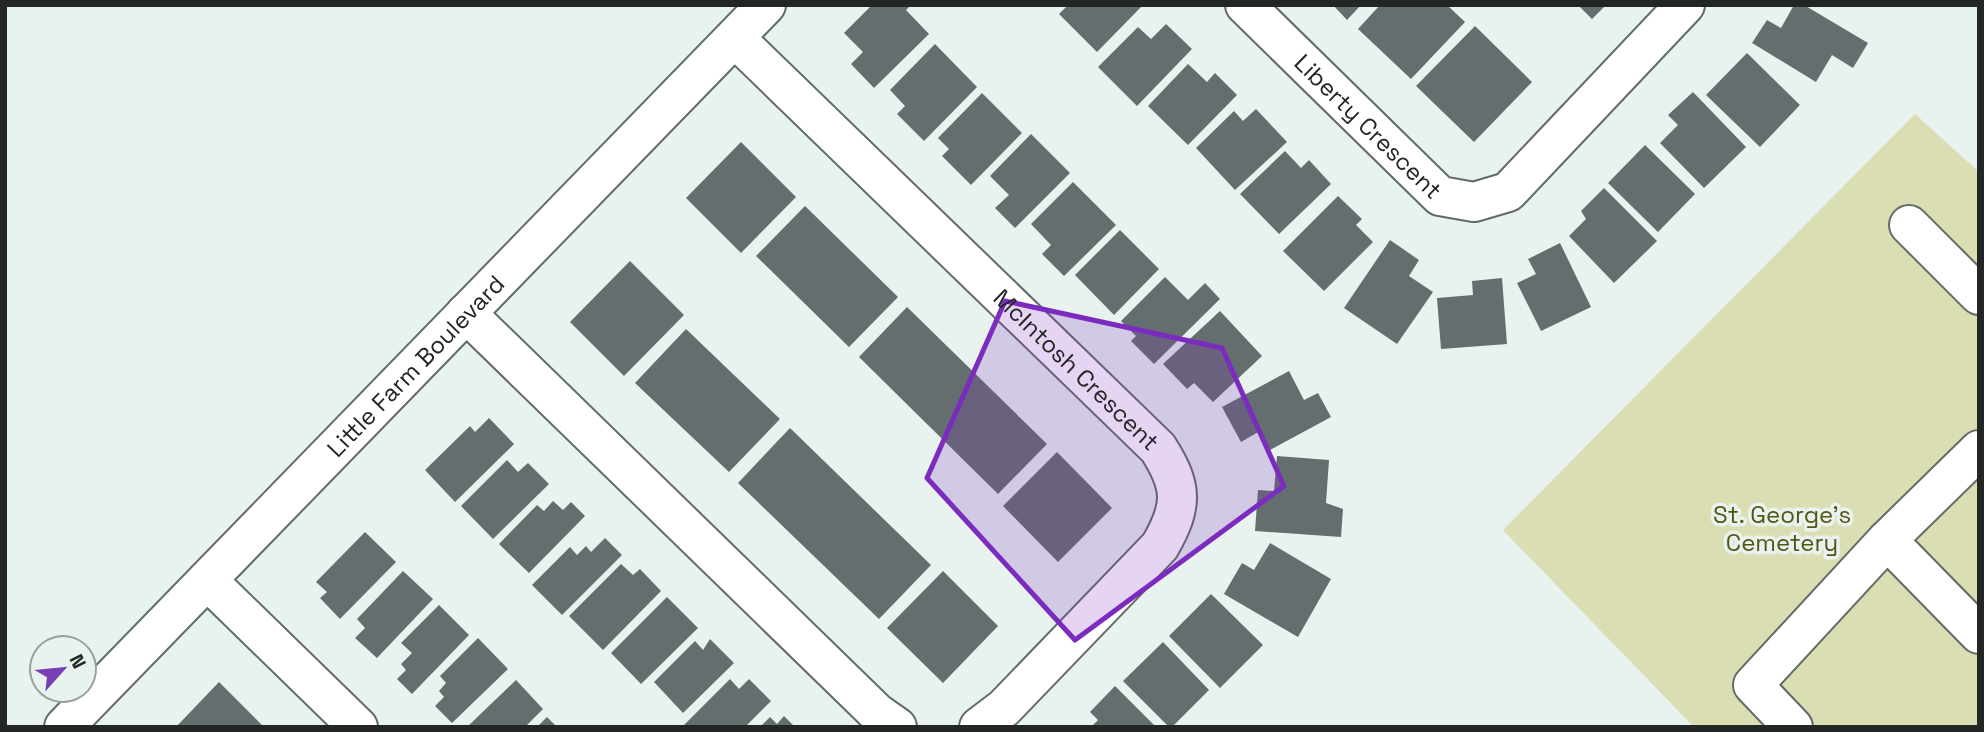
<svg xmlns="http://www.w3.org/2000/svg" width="1984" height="732" font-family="'Space Grotesk',sans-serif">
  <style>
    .green { fill: #dbddb3 }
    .building { fill: #646e6e }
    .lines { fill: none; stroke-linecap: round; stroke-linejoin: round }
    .minor-casing { stroke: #636b67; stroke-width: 42 }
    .minor { stroke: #fff; stroke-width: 38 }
    .marked { fill: #7b2cbf; fill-opacity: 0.2; stroke: #7b2cbf; stroke-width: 5; stroke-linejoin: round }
    .labels { text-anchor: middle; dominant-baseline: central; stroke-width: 7; stroke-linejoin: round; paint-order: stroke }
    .street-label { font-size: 24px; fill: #222624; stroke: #e8f2ee }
    .park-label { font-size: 24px; fill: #545512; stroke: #e8f2ee }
  </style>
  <rect width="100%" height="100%" fill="#e8f2ee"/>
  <path class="green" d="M1915,114L1979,172V727H1694L1503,530Z"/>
  <path class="building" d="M872,5H911L906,10L929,34L874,88L851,64L863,52L844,33Z
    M1068,5H1143L1097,52L1059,14Z
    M1333,5H1361L1347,20Z
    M1380,5H1447L1465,22L1411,79L1358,29Z
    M1578,5H1606L1592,19Z
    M1794,5H1804L1868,43L1853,68L1832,55L1816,82L1752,43L1767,20L1781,28Z
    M1166,24L1192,49L1137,106L1098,67L1138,27L1151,39Z
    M1475,26L1532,82L1474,142L1416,86Z
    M935,44L977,87L924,141L897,114L905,106L890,90Z
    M1747,53L1800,105L1760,147L1706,95Z
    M1188,64L1207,82L1215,73L1237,95L1188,145L1148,106Z
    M1693,92L1746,147L1704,188L1660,143L1678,125L1668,115Z
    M982,93L1022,133L971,185L942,156L949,149L938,138Z
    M1256,109L1287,142L1235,190L1196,148L1234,111L1243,121Z
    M1031,134L1070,173L1015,228L995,208L1009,195L990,176Z
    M741,142L796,197L741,253L686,198Z
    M1645,145L1695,194L1658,232L1608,183Z
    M1285,151L1301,168L1309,160L1331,184L1279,234L1240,194Z
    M1073,182L1116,225L1064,276L1042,254L1051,245L1031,224Z
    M1604,188L1657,241L1614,283L1569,236L1586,219L1581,211Z
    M1338,196L1362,219L1356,225L1373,242L1324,291L1283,251Z
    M805,206L898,297L849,347L756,256Z
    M1120,230L1159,269L1114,315L1075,275Z
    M1390,240L1419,260L1409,276L1433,292L1397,344L1344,308Z
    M1560,243L1591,307L1541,331L1517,283L1536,274L1528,259Z
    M630,261L684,315L624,376L570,322Z
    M1165,277L1188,300L1205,283L1220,299L1154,364L1131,341L1136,336L1121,321Z
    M1502,278L1507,344L1441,349L1437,298L1473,295L1472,281Z
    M907,307L1047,444L998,494L859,357Z
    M1220,311L1262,356L1213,402L1194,383L1187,389L1163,364Z
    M686,329L780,419L729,472L635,383Z
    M1289,371L1304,400L1318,393L1331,417L1270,450L1260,431L1241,442L1222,407Z
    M489,418L514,444L455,502L425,470L470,426L475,432Z
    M790,428L931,565L879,619L738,483Z
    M1057,452L1112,508L1058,562L1003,506Z
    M1277,456L1329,460L1326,503L1343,509L1341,537L1255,531L1258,490L1274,491Z
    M507,460L518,472L528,463L549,484L493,539L461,506Z
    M553,501L563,510L571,502L585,516L529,573L499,544L537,505L544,511Z
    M365,532L396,562L340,619L320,598L327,592L316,582Z
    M605,538L622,555L562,615L532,585L570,547L577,555L586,546L591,552Z
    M1270,543L1331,579L1298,637L1224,594L1242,563L1254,570Z
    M621,564L633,575L640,569L661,591L603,650L569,616Z
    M403,571L433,599L377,658L355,638L365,628L357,619Z
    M943,571L998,626L943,683L887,628Z
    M1211,594L1263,645L1220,688L1169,636Z
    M667,597L698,628L641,684L611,653Z
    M439,605L469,635L412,694L397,679L406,670L401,664L412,653L401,643Z
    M478,638L508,669L452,723L435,706L444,697L439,691L446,683L440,676Z
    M710,639L734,663L683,713L654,682L695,641L703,650Z
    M1163,642L1209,690L1172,727H1169L1123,681Z
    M730,679L739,689L749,679L771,701L745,727H685L683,726Z
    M516,680L543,709L525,727H467Z
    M219,682L264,727H176Z
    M1115,686L1156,727H1091L1098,720L1090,712Z
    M784,716L795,727H760L770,717L777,724Z
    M547,717L557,727H537Z"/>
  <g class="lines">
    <g class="minor-casing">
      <g id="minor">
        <path id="s1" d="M1245,5L1440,196L1474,202L1508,192L1685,5"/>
        <path id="s2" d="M735,38L1158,448C1183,487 1183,506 1160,546L1004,708L979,727"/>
        <path d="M1909,225L1979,295"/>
        <path d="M466,313L877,713L897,727"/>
        <path d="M1887,540L1979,634"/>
        <path d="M207,580L358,727"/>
        <path id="s3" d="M64,727L766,5"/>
        <path d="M1793,727L1753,685L1887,540L1979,450"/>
      </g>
    </g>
    <use href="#minor" class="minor"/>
  </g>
  <path class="marked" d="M1005,301L1222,348L1284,486L1075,640L927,478Z"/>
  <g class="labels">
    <g class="street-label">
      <text stroke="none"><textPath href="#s1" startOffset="173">Liberty Crescent</textPath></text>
      <text stroke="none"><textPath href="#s3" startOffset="504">Little Farm Boulevard</textPath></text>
      <text stroke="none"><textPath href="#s2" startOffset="476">McIntosh Crescent</textPath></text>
    </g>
    <g class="park-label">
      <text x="1782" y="514">St. George's<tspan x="1782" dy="28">Cemetery</tspan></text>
    </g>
  </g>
  <rect width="1984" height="732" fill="none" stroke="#222624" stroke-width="14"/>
  <g transform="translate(63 669) rotate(63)"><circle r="33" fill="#e8f2ee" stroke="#99a09d" stroke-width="2"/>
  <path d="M0-5L12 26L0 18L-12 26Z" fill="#783eb4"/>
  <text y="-10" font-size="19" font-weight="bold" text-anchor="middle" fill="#222624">N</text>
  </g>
</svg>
